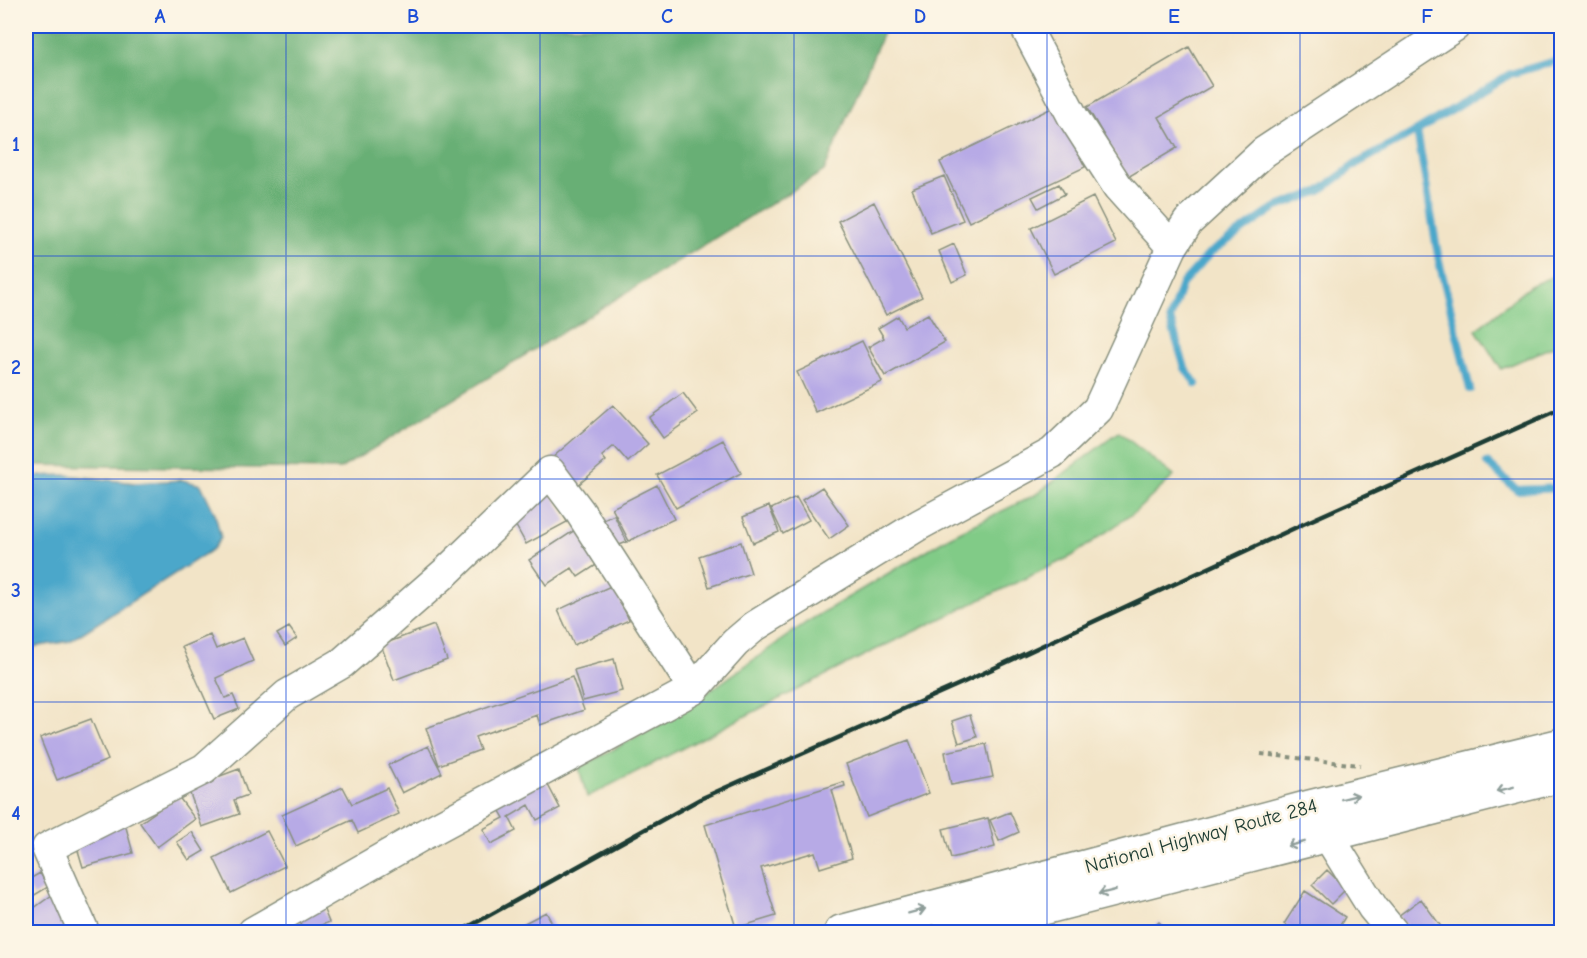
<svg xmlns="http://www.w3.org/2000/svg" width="1587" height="958" font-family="'Comic Neue',sans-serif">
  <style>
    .green { fill: #81cb87; stroke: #50845e; stroke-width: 1.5 }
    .forest { fill: #68af74; stroke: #447654; stroke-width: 1.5 }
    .water { fill: #4ca7ca; stroke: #36727f; stroke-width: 1.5 }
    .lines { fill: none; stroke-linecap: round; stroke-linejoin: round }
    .stream { stroke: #4ca7ca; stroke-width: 8 }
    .building { fill: #b7aae6 }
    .minor-casing { stroke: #88907e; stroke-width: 33 }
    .highway-casing { stroke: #88907e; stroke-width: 36 }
    .path { stroke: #88907e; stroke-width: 4; stroke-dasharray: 4.5 4.5; stroke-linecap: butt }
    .minor { stroke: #fff; stroke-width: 30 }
    .highway { stroke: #fff; stroke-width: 33 }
    .rail { stroke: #1f3d34; stroke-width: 4.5 }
    .oneway { stroke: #8f9e9a }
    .grid { fill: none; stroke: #1d4ed8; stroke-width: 1.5; stroke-opacity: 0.55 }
    .labels { text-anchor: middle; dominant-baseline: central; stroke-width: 5; stroke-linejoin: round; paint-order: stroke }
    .street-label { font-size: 20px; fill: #1f3d34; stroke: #fcf5e5 }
    .neatline { fill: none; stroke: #1d4ed8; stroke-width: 2 }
    .grid-label { font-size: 20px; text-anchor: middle; font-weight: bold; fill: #1d4ed8 }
  </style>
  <rect width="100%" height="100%" fill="#fcf5e5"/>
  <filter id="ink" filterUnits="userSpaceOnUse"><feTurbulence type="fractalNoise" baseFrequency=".0167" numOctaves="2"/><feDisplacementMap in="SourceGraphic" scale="12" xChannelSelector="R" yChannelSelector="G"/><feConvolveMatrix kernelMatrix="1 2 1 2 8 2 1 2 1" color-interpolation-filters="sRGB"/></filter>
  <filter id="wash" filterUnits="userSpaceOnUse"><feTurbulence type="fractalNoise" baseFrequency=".008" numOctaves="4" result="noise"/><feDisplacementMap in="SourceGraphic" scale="24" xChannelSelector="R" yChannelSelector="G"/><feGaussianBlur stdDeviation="1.35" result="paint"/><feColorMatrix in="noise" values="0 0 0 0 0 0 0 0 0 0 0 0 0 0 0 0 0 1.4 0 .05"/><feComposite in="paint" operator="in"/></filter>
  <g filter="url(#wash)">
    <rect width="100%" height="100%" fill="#f2e4c7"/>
    <path class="green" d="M1561,273V343L1501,369L1476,330L1530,286Z
      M1119,432L1174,476L1135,512L1072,556L869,653L587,797L579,768L670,719L807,622L949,537L1035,495Z"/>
    <path class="forest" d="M26,26H886L824,171L340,469L26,465Z"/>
    <path class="water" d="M67,475L135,483L182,480L201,485L215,514L221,538L213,549L70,641L26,648V476Z"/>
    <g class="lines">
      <path class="stream" d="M1417,131L1439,261L1470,389
        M1196,384L1185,368L1170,319L1182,284L1211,252L1275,208L1320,191L1356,164L1417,131L1510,74L1562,59
        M1487,463L1517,490L1562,488"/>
    </g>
    <g id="blocks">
      <path class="building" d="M1189,47L1212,86L1159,117L1177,148L1128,177L1087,107Z
        M1056,106L1085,167L969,222L940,162Z
        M944,176L963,220L931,233L912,189Z
        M1059,184L1065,194L1038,208L1032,197Z
        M1093,197L1116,243L1054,274L1031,228Z
        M874,202L922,297L886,315L838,221Z
        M954,244L967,275L952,282L939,251Z
        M928,314L945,342L885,376L868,347L884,338L878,328L898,316L904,327Z
        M862,341L882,382L816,413L797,372Z
        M683,393L698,413L663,438L649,418Z
        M613,405L648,444L628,462L614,446L602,456L606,461L577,486L552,458Z
        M723,440L741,473L676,508L657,475Z
        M547,484L567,522L526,544L511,517Z
        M657,485L674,519L629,541L612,508Z
        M822,487L849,525L829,539L802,500Z
        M796,497L809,520L783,534L771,509Z
        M769,506L779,532L753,543L743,517Z
        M614,515L627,542L609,549L597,523Z
        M578,528L601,562L578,577L572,568L546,585L529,560Z
        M741,542L751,573L709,587L699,556Z
        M613,585L629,620L574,645L558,610Z
        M434,625L447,660L394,680L381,645Z
        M289,627L297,638L285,646L277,634Z
        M210,635L216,649L243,638L253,661L216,678L225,698L233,695L239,709L214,719L182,647Z
        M614,659L622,691L583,701L574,670Z
        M572,677L584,710L540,725L537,715L475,737L480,750L439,765L426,728Z
        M970,715L977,737L959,743L952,721Z
        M91,719L108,760L57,780L40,738Z
        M909,740L929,793L867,817L846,764Z
        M986,744L993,777L951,785L945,752Z
        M428,746L442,773L402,793L388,765Z
        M538,766L560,808L537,820L529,805L509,817L516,831L491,844L483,829L504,818L489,792Z
        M239,769L248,795L234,800L239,814L202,827L188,788Z
        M844,782L845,786L832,790L852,858L820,868L815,852L761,868L776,916L736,928L705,825Z
        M343,787L352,804L387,788L399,814L358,833L352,820L296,846L282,815Z
        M178,796L195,819L157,847L140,823Z
        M1010,812L1019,832L999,841L990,820Z
        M988,818L995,847L951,858L943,829Z
        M124,820L133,853L83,867L73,834Z
        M267,831L285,866L231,893L214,858Z
        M192,832L204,851L189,860L177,842Z
        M1327,870L1346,889L1331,904L1312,885Z
        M40,873L48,887L33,896L26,881Z
        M316,891L329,922L304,932L292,901Z
        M1305,891L1345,917L1336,932H1297L1284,924Z
        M52,895L79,932H26V914Z
        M1421,899L1445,932H1410L1398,916Z
        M546,912L557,932H507Z
        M1159,922L1170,932H1149Z"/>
    </g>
  </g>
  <g filter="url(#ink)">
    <use href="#blocks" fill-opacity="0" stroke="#88907e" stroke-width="1.5"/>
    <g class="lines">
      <g class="minor-casing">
        <path id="minor" d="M1025,26L1073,117L1118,187L1172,247
          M1315,815L1373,908L1393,932
          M84,932L47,848L204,769L287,695L342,663L446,572L550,472L580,512L694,689
          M253,932L421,836L694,689L735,643L755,626L919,525L1052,453L1098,409L1172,247L1188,222L1264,152L1455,26"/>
      </g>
      <g class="highway-casing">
        <path id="highway" d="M841,932L1310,807L1562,745
          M949,932L1562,775"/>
      </g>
      <path class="path" d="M1261,754L1360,765"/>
      <use href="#minor" class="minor"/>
      <use href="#highway" class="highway"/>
      <path class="rail" d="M459,932L700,799L962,683L1314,519L1562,408"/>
    </g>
    <defs><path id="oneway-shaft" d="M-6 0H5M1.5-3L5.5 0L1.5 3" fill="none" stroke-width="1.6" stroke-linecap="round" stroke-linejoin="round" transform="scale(1.5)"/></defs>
    <g class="oneway">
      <use href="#oneway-shaft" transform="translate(1505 789) rotate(166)"/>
      <use href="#oneway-shaft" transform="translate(1350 797) rotate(-14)"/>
      <use href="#oneway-shaft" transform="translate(1296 844) rotate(166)"/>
      <use href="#oneway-shaft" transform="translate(1107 892) rotate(166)"/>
      <use href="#oneway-shaft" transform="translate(917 911) rotate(-15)"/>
    </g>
  </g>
  <path class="grid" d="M286,26V932M540,26V932M794,26V932M1047,26V932M1300,26V932M26,256H1562M26,479H1562M26,702H1562"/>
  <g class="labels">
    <g class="street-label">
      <text transform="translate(1201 836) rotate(-15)">National Highway Route 284</text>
    </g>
  </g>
  <rect width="1587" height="958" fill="none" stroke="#fcf5e5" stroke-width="66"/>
  <rect x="33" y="33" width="1521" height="892" class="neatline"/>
  <g class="grid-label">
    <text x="160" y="23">A</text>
    <text x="413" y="23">B</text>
    <text x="667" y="23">C</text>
    <text x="920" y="23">D</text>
    <text x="1174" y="23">E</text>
    <text x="1427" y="23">F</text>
    <text x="16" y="151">1</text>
    <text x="16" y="374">2</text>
    <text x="16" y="597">3</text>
    <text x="16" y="820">4</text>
  </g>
</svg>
